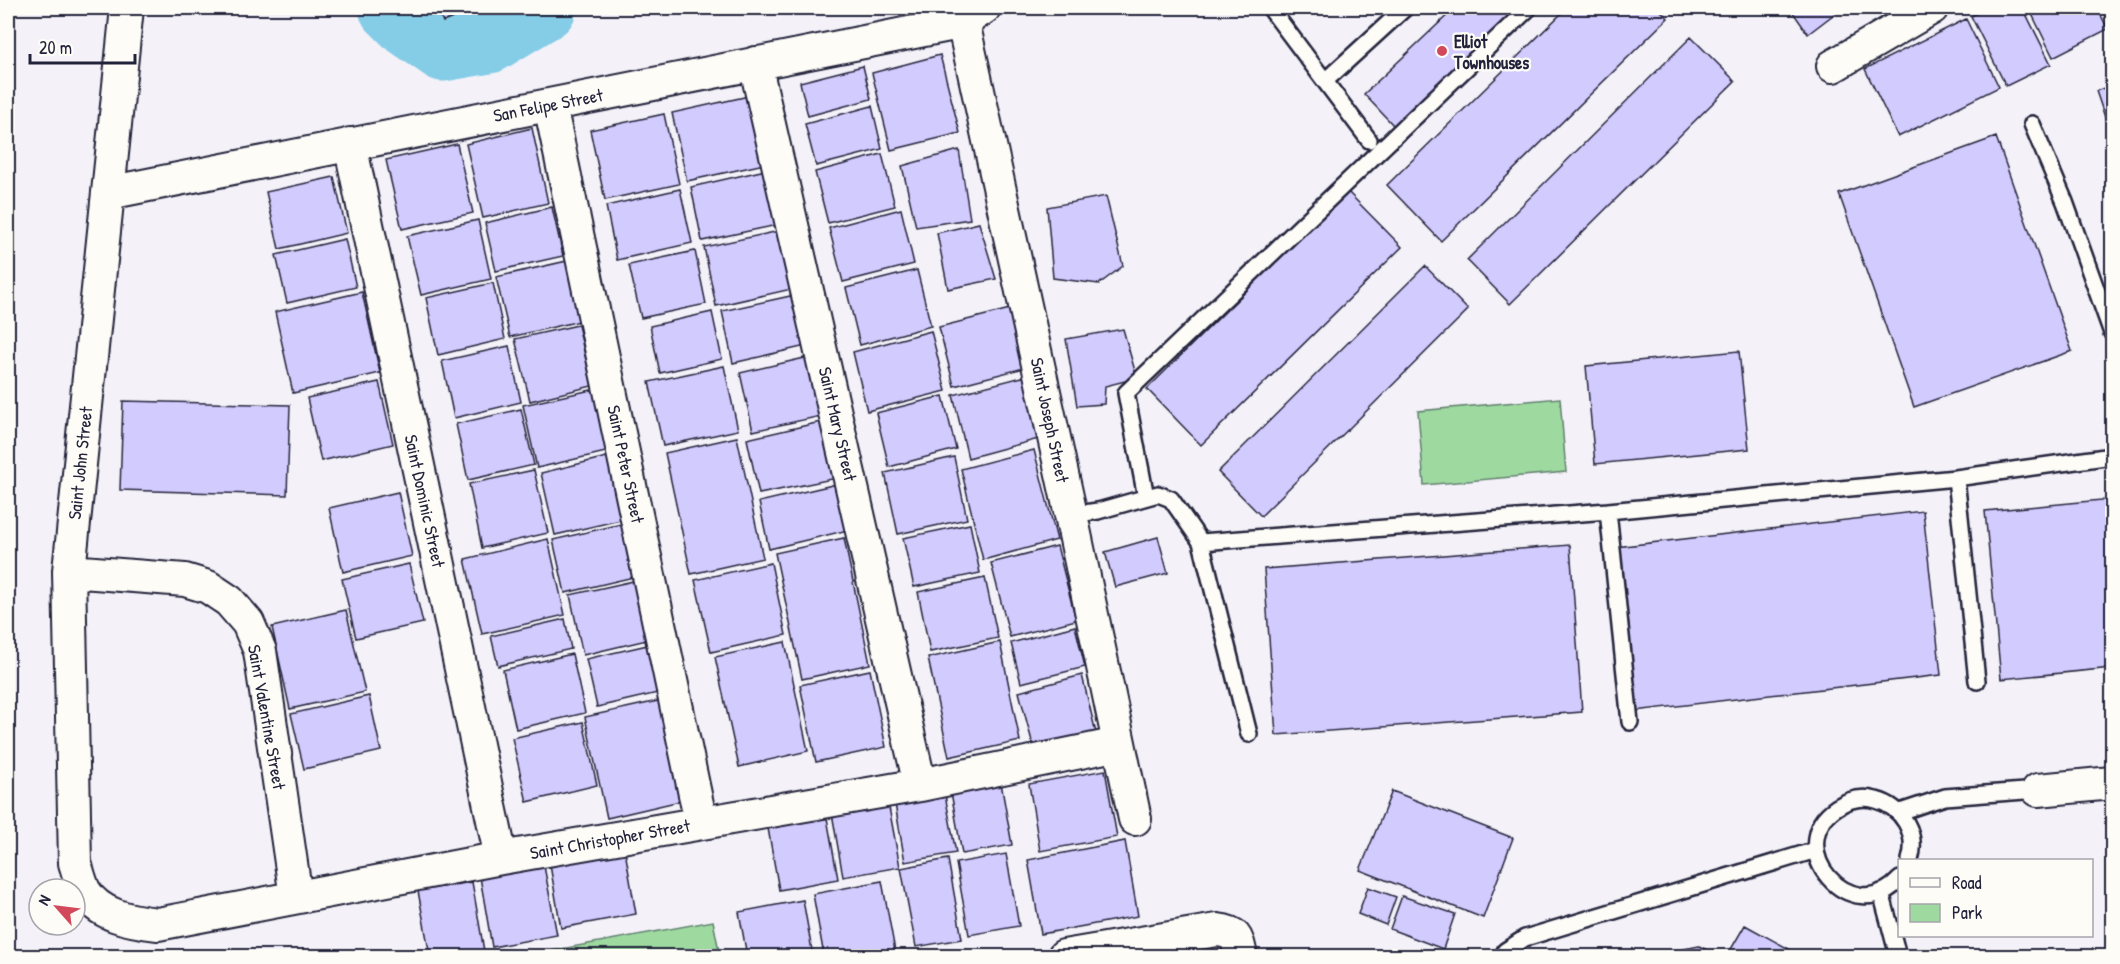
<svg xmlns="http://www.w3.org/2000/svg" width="2120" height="964" font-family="'Patrick Hand',sans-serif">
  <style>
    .green { fill: #9edaa0; stroke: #607e6e; stroke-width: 1.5 }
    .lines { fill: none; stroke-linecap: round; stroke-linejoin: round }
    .river { stroke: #85cce7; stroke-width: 63 }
    .building { fill: #d2cbfe; stroke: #22223b; stroke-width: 1.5 }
    .lane-casing { stroke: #22223b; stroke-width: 20 }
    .street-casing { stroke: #22223b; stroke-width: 36 }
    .lane { stroke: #fdfcf7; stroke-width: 15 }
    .street { stroke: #fdfcf7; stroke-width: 32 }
    .poi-dot { fill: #d1495b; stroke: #fdfcf7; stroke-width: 2 }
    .labels { text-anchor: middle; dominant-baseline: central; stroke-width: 4.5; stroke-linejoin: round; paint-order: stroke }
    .poi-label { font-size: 18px; font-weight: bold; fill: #22223b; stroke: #fdfcf7; text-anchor: start }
    .street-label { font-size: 18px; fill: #22223b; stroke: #fdfcf7 }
  </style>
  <rect width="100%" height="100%" fill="#f4f2f8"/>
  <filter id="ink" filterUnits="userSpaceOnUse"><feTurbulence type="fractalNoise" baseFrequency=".0167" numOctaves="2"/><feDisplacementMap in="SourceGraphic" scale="12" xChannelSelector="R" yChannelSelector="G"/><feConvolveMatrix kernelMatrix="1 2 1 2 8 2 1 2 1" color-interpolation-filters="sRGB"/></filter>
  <g filter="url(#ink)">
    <path class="green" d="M1560,398L1566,472L1424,485L1418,411Z
      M713,921L720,956H523Z"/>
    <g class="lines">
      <path class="river" d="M390,8L406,24L443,50L489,42L545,8"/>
    </g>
    <path class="building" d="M437,8H478L443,22Z
      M1455,8H1520L1394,126L1364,94Z
      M1567,8H1658L1668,18L1441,241L1387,185Z
      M1790,8H1842L1808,34Z
      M1988,8H2023L2051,64L2006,86L1971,16Z
      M2029,8H2097L2108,29L2053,57Z
      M1966,19L1999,87L1898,137L1865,69Z
      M1691,37L1735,81L1510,304L1467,260Z
      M940,55L960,133L891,150L872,73Z
      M863,66L871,99L808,116L800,82Z
      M2112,85V138L2096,91Z
      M758,94L773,162L687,181L672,113Z
      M872,106L882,149L816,166L805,124Z
      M664,114L679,184L605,200L590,130Z
      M532,128L548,203L483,218L466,144Z
      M1996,137L2072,351L1914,407L1839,194Z
      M457,144L473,213L402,229L386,160Z
      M959,150L970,219L916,227L902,166Z
      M882,154L895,206L828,223L815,172Z
      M770,169L782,224L702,241L691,187Z
      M334,177L347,233L279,249L266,192Z
      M680,189L692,243L617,260L606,206Z
      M1347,191L1402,247L1201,445L1147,389Z
      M1106,196L1123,266L1099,284L1053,278L1047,207Z
      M552,207L563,256L496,271L485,223Z
      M901,209L914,264L843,282L829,228Z
      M478,220L491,279L421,295L407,236Z
      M979,223L996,279L948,289L937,233Z
      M784,230L796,288L716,306L704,247Z
      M345,239L356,287L287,303L276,255Z
      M695,251L706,304L641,318L629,265Z
      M567,261L580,321L510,337L496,277Z
      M1425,266L1468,310L1261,516L1218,472Z
      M917,270L931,326L860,345L846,288Z
      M493,283L505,339L438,355L426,298Z
      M362,292L380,373L293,393L275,312Z
      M795,295L806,346L733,363L722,311Z
      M1014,308L1028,367L954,386L939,327Z
      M712,312L722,359L660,373L650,326Z
      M578,325L592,386L530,401L515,339Z
      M1123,329L1137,378L1105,386L1104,404L1077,406L1066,339Z
      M931,331L946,391L867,411L853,352Z
      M509,346L521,402L454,418L442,361Z
      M1739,351L1749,449L1595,464L1586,366Z
      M809,357L821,416L753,431L740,373Z
      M724,366L738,430L663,446L649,382Z
      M1026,376L1042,438L968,458L953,395Z
      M379,382L393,444L321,461L307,398Z
      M596,389L610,451L537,468L523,405Z
      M943,396L956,449L889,467L876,413Z
      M123,401L290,405L287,495L120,490Z
      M521,409L534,465L468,480L456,424Z
      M825,421L837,478L759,494L747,439Z
      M737,437L763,558L691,574L665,453Z
      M1034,450L1057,540L983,560L961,469Z
      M611,456L625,519L555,535L541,473Z
      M954,457L967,519L898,534L885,473Z
      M534,470L548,533L482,548L469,484Z
      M837,484L848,530L769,549L759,502Z
      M398,492L412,556L343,572L329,508Z
      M2112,499V668L2001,679L1985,511Z
      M1923,511L1941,675L1635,711L1616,547Z
      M626,523L638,576L565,593L553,540Z
      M970,524L980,573L914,587L903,538Z
      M1158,537L1168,573L1115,587L1105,552Z
      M844,538L870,664L802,679L775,553Z
      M548,539L565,615L482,634L465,559Z
      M1570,545L1582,712L1276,735L1264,569Z
      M1057,546L1076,620L1010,637L991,563Z
      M771,563L786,635L711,652L695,580Z
      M409,564L423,623L356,638L342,579Z
      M985,578L998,638L930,652L918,592Z
      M638,580L651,639L583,655L570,595Z
      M346,610L365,692L290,709L272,627Z
      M565,619L571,649L498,666L491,636Z
      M1075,626L1085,667L1021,683L1011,643Z
      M785,642L808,751L739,767L715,657Z
      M1000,642L1020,741L949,757L928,658Z
      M652,644L662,692L597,707L586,659Z
      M572,654L585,713L516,729L503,670Z
      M870,670L886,747L816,762L800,685Z
      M1082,675L1096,733L1034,749L1019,692Z
      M369,696L381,751L304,769L291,714Z
      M667,699L689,799L607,818L585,717Z
      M583,722L597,785L527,802L512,738Z
      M1105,770L1117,837L1040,851L1029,784Z
      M1001,783L1012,845L962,854L951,792Z
      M1392,791L1513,838L1483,918L1360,870Z
      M945,795L956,853L905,862L895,804Z
      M888,802L900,867L843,877L832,813Z
      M825,807L838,879L779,890L766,817Z
      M1125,841L1138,916L1041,934L1028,860Z
      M625,851L636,914L561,928L550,865Z
      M1006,854L1019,926L969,935L956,863Z
      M948,859L962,939L916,947L901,868Z
      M544,866L557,935L492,947L480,877Z
      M882,881L896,956H824L813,894Z
      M472,882L484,951L455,956H430L418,891Z
      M1368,887L1396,897L1386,925L1358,914Z
      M1402,896L1455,914L1443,949L1390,929Z
      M803,900L813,956H747L739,912Z
      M1745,925L1798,954L1797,956H1727Z
      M1699,946L1719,956H1648Z"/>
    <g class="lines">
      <g class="lane-casing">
        <path id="lane" d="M1270,8L1369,140
          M1325,81L1405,8
          M2032,124L2065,202L2112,333
          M1956,478L1977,681
          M1146,497L1126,393L1529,8
          M1608,511L1630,722
          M1071,515L1098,511L1158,494L1171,499L1201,542L1249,734
          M1201,542L1608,511L1956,478L2112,456
          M1900,812L1945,797L2038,790
          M1900,879C1852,932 1779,846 1837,807C1849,799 1862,796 1876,800C1903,807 1918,834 1910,860
          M1881,892L1898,956
          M1504,956L1505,951L1525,938L1816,850"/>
      </g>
      <g class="street-casing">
        <path id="street" d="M127,8L69,571L75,863C78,872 80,881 84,890C98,916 131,921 158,924L501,858L920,785L1119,744
          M963,22L1071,515L1135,819
          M755,63L920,785
          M1833,66L1932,8
          M550,105L701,823
          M350,144L501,858
          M108,193L954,24L963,22L984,8
          M69,571L185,580L208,587L229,601L248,623L260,651L296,897
          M2038,790L2112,783
          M1064,956L1217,930C1237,932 1237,938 1241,956"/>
      </g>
      <use href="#lane" class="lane"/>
      <use href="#street" class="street"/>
    </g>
  </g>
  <circle class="poi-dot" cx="1442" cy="51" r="6"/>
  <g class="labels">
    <g class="poi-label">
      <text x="1454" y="41">Elliot<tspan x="1454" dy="21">Townhouses</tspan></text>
    </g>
    <g class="street-label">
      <text transform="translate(548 105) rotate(-11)">San Felipe Street</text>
      <text transform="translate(1050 420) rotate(78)">Saint Joseph Street</text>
      <text transform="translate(838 424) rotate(77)">Saint Mary Street</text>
      <text transform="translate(80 463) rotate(-84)">Saint John Street</text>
      <text transform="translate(626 464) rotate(78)">Saint Peter Street</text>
      <text transform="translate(425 501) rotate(78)">Saint Dominic Street</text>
      <text transform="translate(267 717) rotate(80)">Saint Valentine Street</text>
      <text transform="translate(610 839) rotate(-10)">Saint Christopher Street</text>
    </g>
  </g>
  <rect width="2120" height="964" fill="none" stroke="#fdfcf7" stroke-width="30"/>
  <rect x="15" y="15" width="2090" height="934" fill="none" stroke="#22223b" stroke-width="2" filter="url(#ink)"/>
  <rect x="1898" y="859" width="195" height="78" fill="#fdfcf7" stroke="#a5a5ac" stroke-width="1.5"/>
  <rect x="1910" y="878" width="30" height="9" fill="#fdfcf7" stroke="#a5a5ac" stroke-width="1.5"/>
  <text x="1952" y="889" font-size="18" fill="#22223b">Road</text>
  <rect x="1910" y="904" width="30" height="18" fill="#9edaa0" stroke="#a5a5ac" stroke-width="1.5"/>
  <text x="1952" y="919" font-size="18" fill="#22223b">Park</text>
  <g transform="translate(57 907) rotate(298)"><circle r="28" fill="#fdfcf7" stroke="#a5a5ac" stroke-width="1.5"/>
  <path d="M0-4.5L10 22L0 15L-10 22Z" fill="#d1495b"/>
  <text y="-9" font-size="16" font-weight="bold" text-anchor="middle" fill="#22223b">N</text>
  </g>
  <path d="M30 54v9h105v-9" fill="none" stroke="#22223b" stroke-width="3"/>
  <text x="39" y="54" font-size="18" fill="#22223b" stroke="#fdfcf7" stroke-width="4.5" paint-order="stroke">20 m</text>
</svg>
